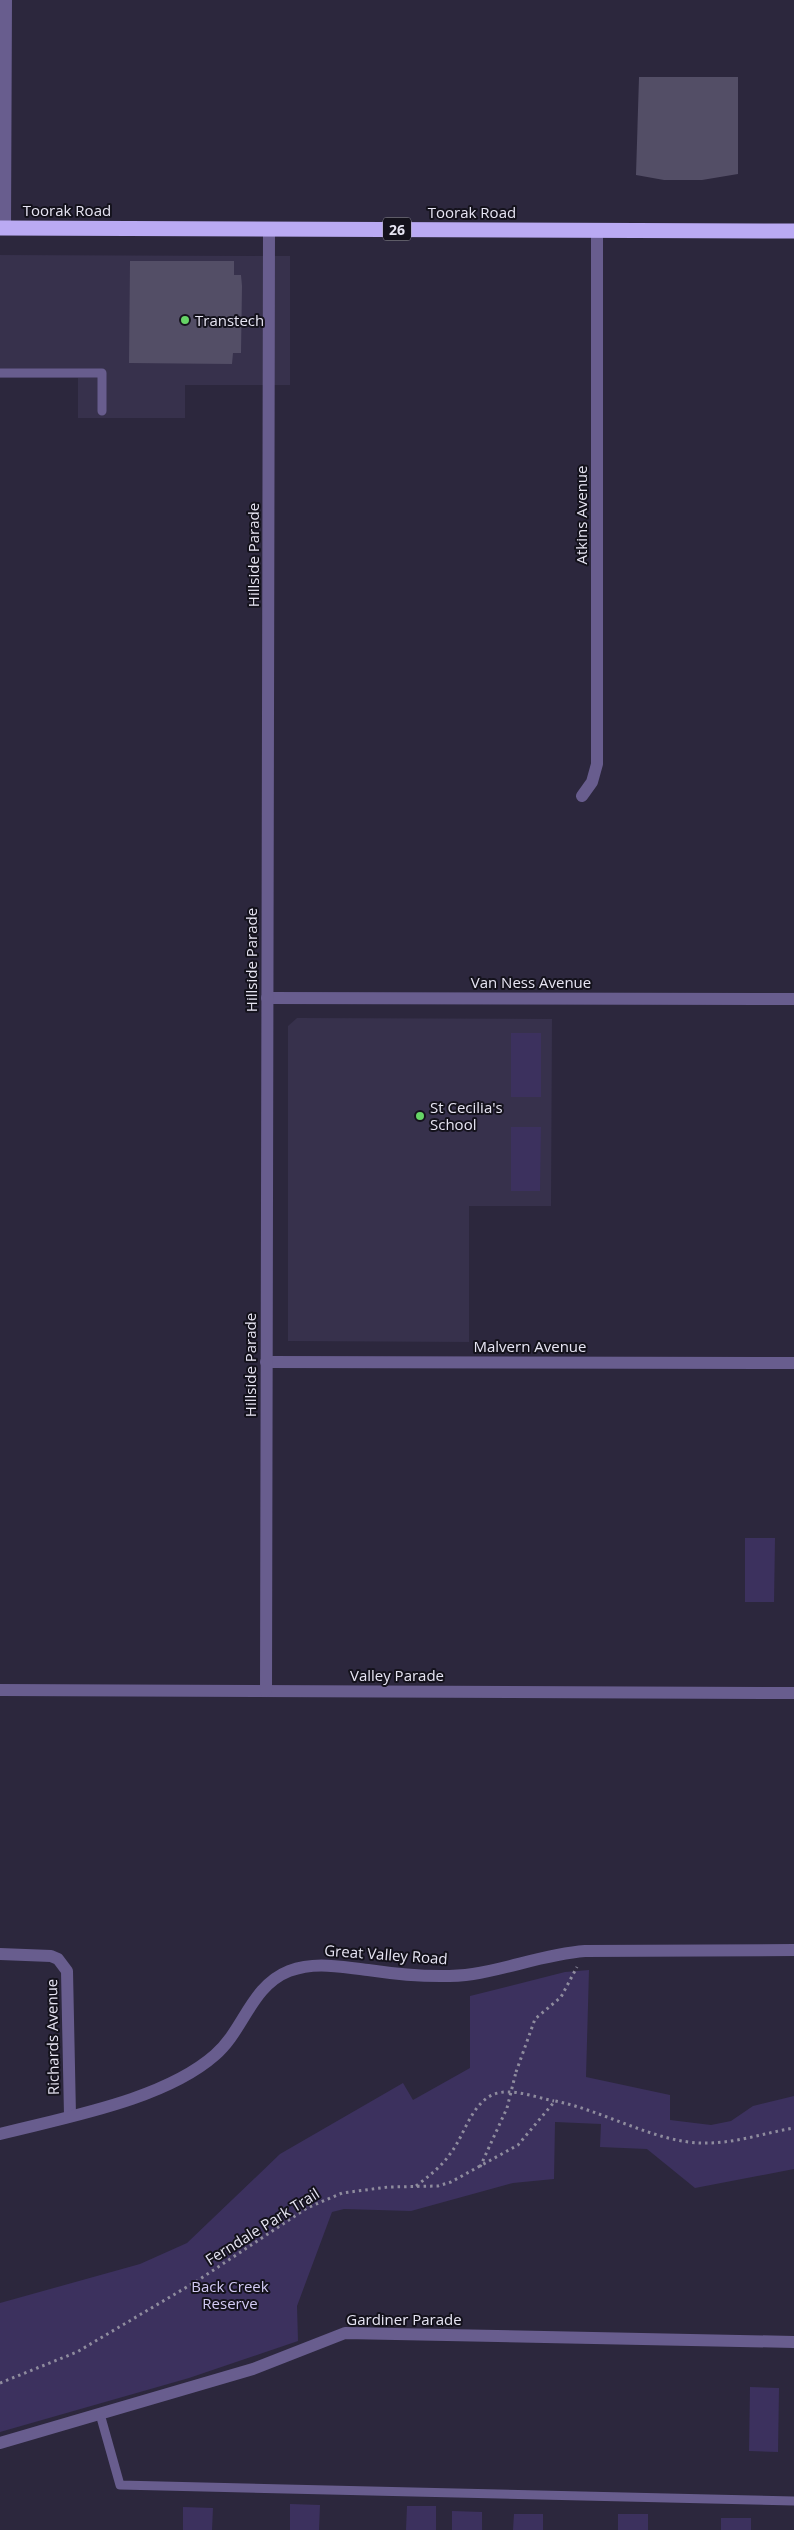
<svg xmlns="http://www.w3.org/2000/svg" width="794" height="2530" viewBox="0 0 794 2530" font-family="'Open Sans',sans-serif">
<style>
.built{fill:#37314c}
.green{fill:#3c315e}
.building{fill:#534e66}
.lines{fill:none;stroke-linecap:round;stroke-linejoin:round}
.path{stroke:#8f8c9e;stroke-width:3;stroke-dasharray:2.5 4;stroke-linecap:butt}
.lane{stroke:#685d8e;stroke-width:9}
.street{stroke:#685d8e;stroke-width:12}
.highway{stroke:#baaaf3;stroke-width:15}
.path-bridge{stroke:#8f8c9e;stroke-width:3;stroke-dasharray:2.5 4;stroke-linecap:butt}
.poi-dot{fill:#66d466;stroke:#14121c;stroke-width:2}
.labels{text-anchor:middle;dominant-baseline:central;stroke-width:4;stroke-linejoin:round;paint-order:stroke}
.shield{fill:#14121c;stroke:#a8a6b2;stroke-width:1}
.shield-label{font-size:14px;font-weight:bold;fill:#e7e5f3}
.street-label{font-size:15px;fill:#e7e5f3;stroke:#14121c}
.poi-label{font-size:15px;fill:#e7e5f3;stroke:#14121c;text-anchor:start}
.park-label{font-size:15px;fill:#d2caf3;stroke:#14121c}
</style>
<rect width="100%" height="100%" fill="#2c273d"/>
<g class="built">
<path d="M0,255L290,256V385H185V418H78V378H0Z"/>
<path d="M297,1018L552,1019L551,1206H469V1342L288,1341V1026Z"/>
</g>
<g class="green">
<rect x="511" y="1033" width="30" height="64"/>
<path d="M511,1127H541L540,1191H511Z"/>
<path d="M745,1538H775L774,1602H745Z"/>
<path d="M589,1970L586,2077L670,2095V2120L711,2125L731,2121L753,2106L794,2096V2169L695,2188L647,2149L600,2147L601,2124L555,2122L554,2179L513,2183L411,2211L344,2209L332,2212L297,2306L298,2341L189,2378L0,2432V2303L140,2264L187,2243L280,2154L403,2083L413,2100L470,2068V1996L565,1972Z"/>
<path d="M750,2387L779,2388L778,2452L749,2451Z"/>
<path d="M290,2504L320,2505L319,2530H290Z"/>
<path d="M407,2506H436V2530H406Z"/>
<path d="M183,2507L213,2508L212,2530H183Z"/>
<path d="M452,2511L482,2512V2530H452Z"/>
<path d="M514,2514H543V2530H513Z"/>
<rect x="618" y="2514" width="30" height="16"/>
<rect x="721" y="2518" width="30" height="12"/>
</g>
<g class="building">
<path d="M639,77H738V174L702,180H664L636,175Z"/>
<path d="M130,261H234V275H241L242,286L241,353H233L232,364L129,363Z"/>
</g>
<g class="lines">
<g class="path">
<path d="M516,2072L535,2019L561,1997L577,1967"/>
<path d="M480,2167L507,2108"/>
<path d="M416,2186C429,2176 441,2167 450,2154C467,2133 473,2091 508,2092C523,2092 539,2098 554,2101"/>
<path d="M0,2383L77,2352L197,2281L307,2208L342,2193L388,2187L438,2186L451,2182L518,2145L555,2101C602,2110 657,2143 703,2143C733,2144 764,2133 794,2128"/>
</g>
<g class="lane">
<path d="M0,373H102V411"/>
<path d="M100,2414L120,2485L794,2501"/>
</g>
<g class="street">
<path d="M5,228L6,0"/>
<path d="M582,796L592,782L597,764V230"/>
<path d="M267,998L794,999"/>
<path d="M266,1362L794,1363"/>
<path d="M0,1690L794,1693"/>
<path d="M266,1691L269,228"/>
<path d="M0,1954L51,1956L58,1959L67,1971L70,2115"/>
<path d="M0,2134C66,2117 164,2100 215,2055C244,2030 251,1986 289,1971C316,1961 340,1967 368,1970C402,1975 439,1979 473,1974C511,1968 546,1954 585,1951L794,1950"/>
<path d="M0,2443L253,2369L345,2333L794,2342"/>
</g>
<path class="highway" d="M0,228L794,231"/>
<path class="path-bridge" d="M507,2108L516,2072"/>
</g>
<g class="poi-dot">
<circle cx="185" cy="320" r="5"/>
<circle cx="420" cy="1116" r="5"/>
</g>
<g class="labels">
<rect class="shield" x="383" y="217.5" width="28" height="23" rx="4"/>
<g class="shield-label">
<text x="397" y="229">26</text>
</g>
<g class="street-label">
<text x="67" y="210">Toorak Road</text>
<text x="472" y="212">Toorak Road</text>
<text transform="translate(581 515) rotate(-90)">Atkins Avenue</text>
<text transform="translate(253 555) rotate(-90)">Hillside Parade</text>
<text transform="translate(251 960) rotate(-90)">Hillside Parade</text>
<text x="531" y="982">Van Ness Avenue</text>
<text x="530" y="1346">Malvern Avenue</text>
<text transform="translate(250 1365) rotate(-90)">Hillside Parade</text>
<text x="397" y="1675">Valley Parade</text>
<text transform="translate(386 1954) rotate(4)">Great Valley Road</text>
<text transform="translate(52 2037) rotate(-91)">Richards Avenue</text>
<text transform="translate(262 2226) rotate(-32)">Ferndale Park Trail</text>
<text x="404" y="2319">Gardiner Parade</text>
</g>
<g class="poi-label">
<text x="195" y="320">Transtech</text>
<text x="430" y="1107">St Cecilia's<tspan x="430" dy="17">School</tspan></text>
</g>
<g class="park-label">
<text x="230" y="2286">Back Creek<tspan x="230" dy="17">Reserve</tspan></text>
</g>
</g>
</svg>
